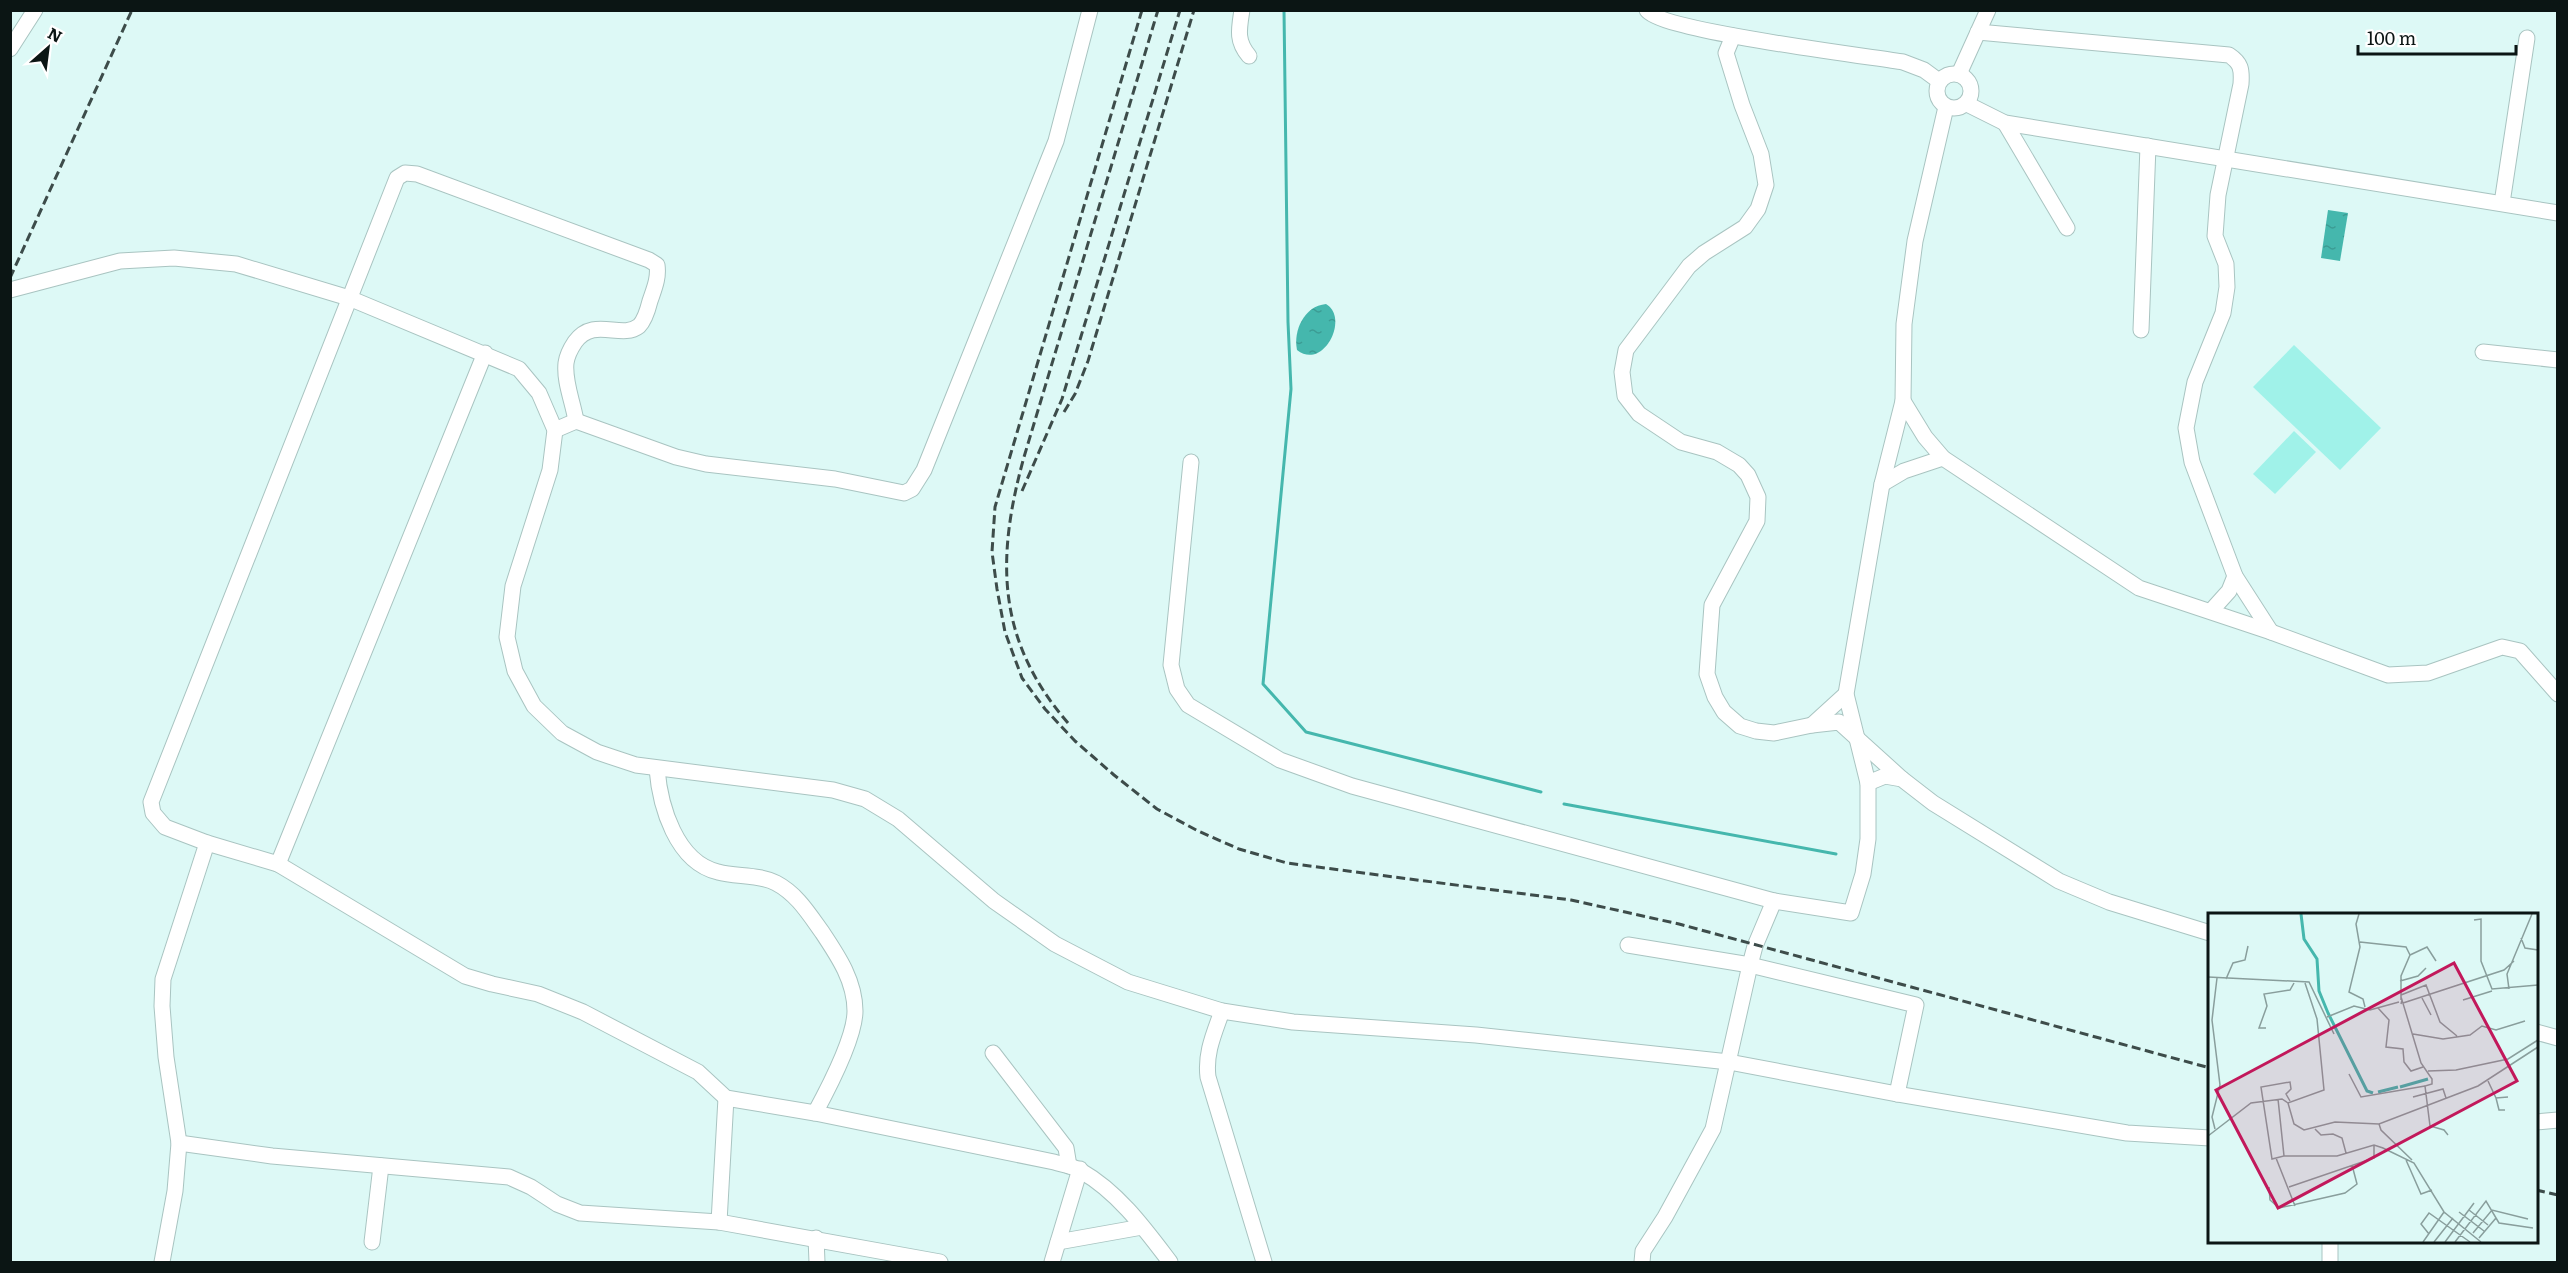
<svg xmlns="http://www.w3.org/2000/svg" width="2568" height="1273" viewBox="0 0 2568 1273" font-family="Literata,serif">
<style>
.pitch{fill:#a0f2e9}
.water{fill:url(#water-ripples)}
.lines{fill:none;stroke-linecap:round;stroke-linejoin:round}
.stream{stroke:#45b7ad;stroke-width:3}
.minor-casing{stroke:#a9c4c1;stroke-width:17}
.minor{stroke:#fff;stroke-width:15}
.rail{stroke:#3d4c4a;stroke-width:3;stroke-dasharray:9 4.5;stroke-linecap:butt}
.inset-river{fill:none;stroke:#45b7ad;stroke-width:3}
.inset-road{fill:none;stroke:#899e9c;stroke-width:1.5}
.view{fill:#c2185b;fill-opacity:0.15;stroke:#c2185b;stroke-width:3}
.inset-edge{fill:none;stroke:#0b1514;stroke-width:3}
</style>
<defs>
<pattern id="water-ripples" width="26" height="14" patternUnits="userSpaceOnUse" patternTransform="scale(1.5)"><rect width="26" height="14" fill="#45b7ad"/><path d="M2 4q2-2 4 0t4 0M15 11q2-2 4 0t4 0" fill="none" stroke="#3b9c94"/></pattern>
</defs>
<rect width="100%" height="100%" fill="#ddf9f6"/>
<g class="pitch">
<path d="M2294,345L2381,428L2340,470L2253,387Z"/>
<path d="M2294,431L2316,452L2275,494L2253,474Z"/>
</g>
<g class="water">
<path d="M2328,210L2348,213L2340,261L2321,258Z"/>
<path d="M1326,304C1350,318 1323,371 1297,350C1293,331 1304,306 1326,304Z"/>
</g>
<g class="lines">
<g class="stream">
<path d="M1284,10L1288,322L1291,389L1263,684L1306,732L1541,792"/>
<path d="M1564,804L1836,854"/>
</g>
<g class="minor-casing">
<g id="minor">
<path d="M1242,10C1239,29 1236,41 1249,56"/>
<path d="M1647,10C1661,31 1866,56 1903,62L1924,70L1939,81"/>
<path d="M1978,32L2229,55C2241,63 2242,69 2241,84L2218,195L2215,236L2226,264L2227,287L2223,313L2195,382L2186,428L2192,462L2235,576L2271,632"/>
<path d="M1733,36L1726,53L1742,105L1761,154L1766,185L1758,209L1745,227L1704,253L1689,266L1626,350L1622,372L1625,396L1639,414L1681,442L1717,452L1739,465L1748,475L1758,497L1757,521L1712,605L1707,674L1715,697L1724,712L1740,726L1756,731L1774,733L1812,725L1839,722L1902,779"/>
<path d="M10,49L35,10"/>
<circle cx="1954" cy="91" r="17"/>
<path d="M1959,74L1988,10"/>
<path d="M1967,104L2005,123L2558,213"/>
<path d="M2005,123L2067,228"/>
<path d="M2502,203L2527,38"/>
<path d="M10,290L120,261L174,258L236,264L349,298L519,369L539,393L555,430L550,470L513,586L507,637L515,671L534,706L562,733L597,752L636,765L833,790L865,799L898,819L994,901L1055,944L1128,982L1222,1011L1293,1022L1476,1035L1729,1062L1897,1094L2127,1133L2210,1138"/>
<path d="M2141,330L2148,146"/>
<path d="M2483,352L2558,360"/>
<path d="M485,353L278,864L207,843L165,827L153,813L151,802L397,178L405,173L417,174L649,260L657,265C659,278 654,289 650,301C648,309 645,320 639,326C621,340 594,316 575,342C571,348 567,355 566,363C564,382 573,402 576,421"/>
<path d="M1903,401L1925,437L1943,458L2139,588L2271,632L2388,675L2428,673L2502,647L2520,651L2558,694"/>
<path d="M555,430L576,421L676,457L706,464L835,479L904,493L912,489L924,470L1056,141L1090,10"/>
<path d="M1191,462L1171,665L1177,689L1188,705L1280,760L1352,786L1774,901"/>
<path d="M1882,484L1904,471L1943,458"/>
<path d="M2211,611L2229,591L2235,576"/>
<path d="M1812,725L1846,694"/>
<path d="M657,769C660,806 676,862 718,872C736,877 759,874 776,883C797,894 809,914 822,932C838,956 855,981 855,1011C855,1037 828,1089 815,1113"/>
<path d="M1868,783L1885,776L1902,779L1933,803L2059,881L2109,902L2210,933"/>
<path d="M278,864L465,976L492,984L538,994L583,1012L698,1072L726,1098L815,1113L1054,1162C1063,1165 1074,1166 1081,1171C1118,1192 1145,1229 1170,1262"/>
<path d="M1628,945L1750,965L1916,1005L1897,1094"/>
<path d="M1222,1011C1214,1034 1205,1053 1208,1077L1264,1262"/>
<path d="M2536,1032L2558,1038"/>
<path d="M993,1053L1066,1148L1069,1166"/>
<path d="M2536,1122L2558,1120"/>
<path d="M179,1143L272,1156L509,1177L531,1187L557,1204L580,1213L719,1222L940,1262"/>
<path d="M719,1222L726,1098"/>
<path d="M816,1238L817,1262"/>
<path d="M372,1242L381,1166"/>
<path d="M1058,1242L1142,1227"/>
<path d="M2330,1242V1262"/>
<path d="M162,1262L175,1191L179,1143L166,1057L162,1006L163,979L207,843"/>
<path d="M1052,1262L1080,1169"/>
<path d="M1642,1262L1643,1251L1665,1217L1713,1129L1750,965L1755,946L1774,901L1851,913L1863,874L1868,839V783L1846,694L1882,484L1903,401L1904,324L1915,241L1946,107"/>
</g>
</g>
<use href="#minor" class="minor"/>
<g class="rail">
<path d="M1142,10L995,507L992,552L997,589L1005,632L1022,678L1045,709L1075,741L1114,775L1157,809L1198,831L1239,849L1287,863L1571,900L1679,924L2210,1068"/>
<path d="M10,278L132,10"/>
<path d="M1064,412L1075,394L1088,361L1194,10"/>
<path d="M1022,491L1062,399L1180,10"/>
<path d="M1068,723C996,640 996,558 1024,457L1158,10"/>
<path d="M2536,1190L2558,1195"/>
</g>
</g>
<g transform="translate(2208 913)">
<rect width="330" height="330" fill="#ddf9f6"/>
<path class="inset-river" d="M93,1L96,26L109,46L111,78L120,100L159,178L165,180M192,174L220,166M170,179L190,174"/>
<path class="inset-road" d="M151,1L148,11L152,34L141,79L155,86L157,94M266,7L273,6V48L284,76L330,72M313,25L317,35L330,37M152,29L198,34L202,42L193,63V87M202,42L219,34L228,48M0,64L101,69L126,121M18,66L25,50L37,47L40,33M192,68L210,63L218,55M301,76L299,61L324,1M193,82L218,72L232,109L249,123M214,85L223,102M255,87L284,78M195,90L296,57L306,48M193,91L194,87L213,150L224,166V171L217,173L222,213L236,217L240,222M170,95L181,107L178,134L195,136L196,149L203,158L215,154M119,104L146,93L162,97L191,89M58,115H51L59,93L56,81L82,77L86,70M205,121L235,126L262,122L274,113L288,117L317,108M220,158L248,157L300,146L330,127M141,161L153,184L217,173M280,168L288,185L300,184M205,184L235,176L238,185M288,185L291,197H297M70,186L76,243L64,246L53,174L82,169L83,176L78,181L82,188M80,190L86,211L96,217L127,209L171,211L270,173L330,134M171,211L173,217L204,247M7,216L4,204L12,172L4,107L9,65M107,216L113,222L125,221L134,225L138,240M0,223L43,190L74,186L80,190L116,177L109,106L97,70M76,243H129L166,232L175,235L206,250L236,299L273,329M68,245L87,293M198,247L213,281L224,277M61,274L62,287L71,295L137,280L149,271L144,252M81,274L166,245V233M261,297L280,312M251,299L276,318M265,320L284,297L320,306M221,321L213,311L221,300L262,329M271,325L288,305M215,329L236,299M226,329L245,305M237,329L266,290M247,329L278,288L291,310L325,315"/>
<path class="view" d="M246,50L309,168L70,295L8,177Z"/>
<rect width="330" height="330" class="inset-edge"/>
</g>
<rect width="2568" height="1273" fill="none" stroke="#0b1514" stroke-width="24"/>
<g transform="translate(48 48) rotate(28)" stroke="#ffffff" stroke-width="4.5" paint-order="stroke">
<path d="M0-4.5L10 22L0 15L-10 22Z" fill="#0b1514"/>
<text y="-9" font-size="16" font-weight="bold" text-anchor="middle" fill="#0b1514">N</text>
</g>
<path d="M2358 45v9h158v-9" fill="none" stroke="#0b1514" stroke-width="3"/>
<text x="2367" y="45" font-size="18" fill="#0b1514" stroke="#ffffff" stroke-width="4.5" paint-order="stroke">100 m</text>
</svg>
